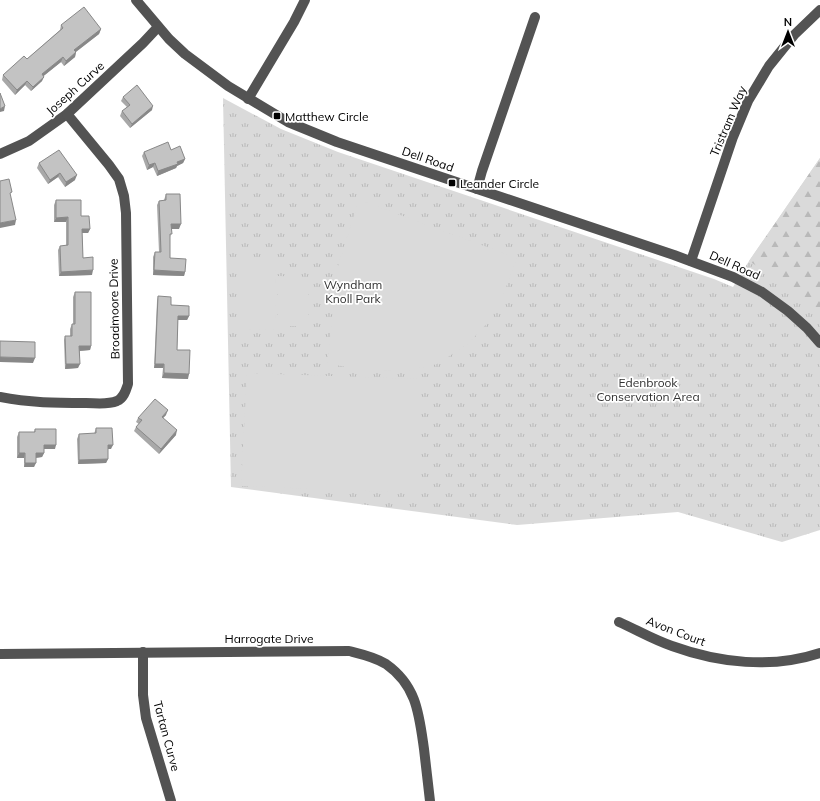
<svg xmlns="http://www.w3.org/2000/svg" width="820" height="801" viewBox="0 0 820 801" font-family="Mulish,sans-serif">
<style>
.grass{fill:url(#grass-tufts)}
.forest{fill:url(#forest-firs)}
.pitch{fill:#dadada}
.lines{fill:none;stroke-linecap:round;stroke-linejoin:round}
.minor{stroke:#535353;stroke-width:10}
.wall{fill:#a8a8a8}
.shaded-wall{fill:#888}
.building{fill:#c3c3c3;stroke:#888}
.poi-dot{fill:#000;stroke:#fff;stroke-width:1.5}
.labels{text-anchor:middle;dominant-baseline:central;stroke-width:3.5;stroke-linejoin:round;paint-order:stroke}
.street-label{font-size:12px;fill:#000;stroke:#fff}
.poi-label{font-size:12px;fill:#000;stroke:#fff;text-anchor:start}
.park-label{font-size:12px;fill:#313131;stroke:#fff}
</style>
<defs>
<pattern id="grass-tufts" width="24" height="20" patternUnits="userSpaceOnUse"><rect width="24" height="20" fill="#dadada"/><path d="M3 7l-1-3M5 7V3M7 7l1-3M15 17l-1-3M17 17v-4M19 17l1-3" fill="none" stroke="#b9b9b9"/></pattern>
<pattern id="forest-firs" width="22" height="20" patternUnits="userSpaceOnUse"><rect width="22" height="20" fill="#dadada"/><path d="M5 1l3.5 6h-7zM16 11l3.5 6h-7z" fill="#b9b9b9"/></pattern>
</defs>
<rect width="100%" height="100%" fill="#fff"/>
<path class="grass" d="M223,98L281,129L338,152L714,279L733,287L749,261L820,158V530L782,542L678,512L517,525L231,487Z"/>
<path class="forest" d="M820,158V315L781,281L749,261Z"/>
<g class="pitch">
<path d="M365,202L517,258L505,290L491,319L468,344L437,364L406,371L369,370L327,364L338,266L357,206Z"/>
<path d="M239,259H275L276,330L239,329Z"/>
<path d="M278,276L308,277V326H278Z"/>
<path d="M247,373L418,379V493L241,486Z"/>
</g>
<g class="lines">
<g class="minor">
<path d="M136,0L169,39L185,54L228,86L288,122L337,142L674,255L733,277L762,292L788,311L807,328L820,343"/>
<path d="M248,99L294,22L305,0"/>
<path d="M0,154L29,141L67,114L143,43L158,27"/>
<path d="M477,189L482,171L535,17"/>
<path d="M691,261L733,137L748,101L769,66L794,35L820,10"/>
<path d="M0,397C29,403 57,403 86,403C96,403 107,405 117,401C124,398 126,390 128,384L126,213L124,196L119,179L109,165L67,114"/>
<path d="M619,622C637,630 654,640 672,646C719,663 772,669 820,653"/>
<path d="M143,652V695L146,718L171,801"/>
<path d="M0,654L349,651C361,654 375,657 386,664C417,686 419,714 424,749C426,766 428,784 430,801"/>
</g>
</g>
<g class="wall">
<path d="M61,25L101,29L99,34L76,52L75,57L64,66L61,62L43,76L42,81L31,91L25,85L15,95L2,80L3,75L27,59L60,30Z"/>
<path d="M123,97L152,110L130,128L120,116L122,111L127,107L121,101Z"/>
<path d="M171,150L185,159L183,163L177,166L176,168L157,176L153,167L147,170L142,156L144,152Z"/>
<path d="M39,163L75,180L65,187L58,177L48,184L37,168Z"/>
<path d="M166,194L179,229H172L170,237V258L185,272L184,276L153,275V257L155,252H159L157,205L159,201L164,200Z"/>
<path d="M56,200L81,216L90,229L88,233H82L83,258L92,275L59,276L58,250L60,246H66V222H54V205Z"/>
<path d="M75,292L91,346L90,350L80,351L78,368L65,369L64,340L65,336H70V329L72,324H73V297Z"/>
<path d="M158,296L189,316L187,320H178L177,350L188,379L162,378L163,368H154L157,301Z"/>
<path d="M166,415L163,418L176,435L159,454L134,431L136,427L139,424L136,422L138,418Z"/>
<path d="M96,428L111,449H108V459L106,463L78,464L77,439L79,434H94Z"/>
<path d="M35,429L55,449H44V453L42,457L36,458L34,467H24V458H17V437L19,432H34Z"/>
</g>
<g class="shaded-wall">
<path d="M101,29L99,34L73,54L74,50Z"/>
<path d="M76,52L75,57L64,66L66,61Z"/>
<path d="M63,57L61,62L40,79L42,74Z"/>
<path d="M44,77L42,81L31,91L33,87Z"/>
<path d="M27,81L25,85L15,95L17,90Z"/>
<path d="M5,106L4,111L0,112V109Z"/>
<path d="M153,106L152,110L130,128L132,124Z"/>
<path d="M185,159L183,163L177,166L176,168L157,176L158,171L177,162Z"/>
<path d="M155,163L153,167L147,170L149,165Z"/>
<path d="M60,173L58,177L48,184L50,180Z"/>
<path d="M77,175L75,180L65,187L66,182Z"/>
<path d="M68,217L66,222H54L56,218Z"/>
<path d="M16,220L15,225L0,228V223Z"/>
<path d="M171,224H181L179,229H170Z"/>
<path d="M82,229H90L88,233H80Z"/>
<path d="M93,270L92,275L59,276L61,272Z"/>
<path d="M154,270L185,272L184,276L153,275Z"/>
<path d="M178,316H189L187,320H177Z"/>
<path d="M79,346H91L90,350L78,351Z"/>
<path d="M0,357L35,358L33,363L0,362Z"/>
<path d="M66,364H80L78,368L65,369Z"/>
<path d="M155,364H164L163,368H154Z"/>
<path d="M164,373L189,374L188,379L162,378Z"/>
<path d="M168,410L166,415L160,421L162,417Z"/>
<path d="M177,430L176,435L159,454L161,449Z"/>
<path d="M44,445H56L55,449H42Z"/>
<path d="M108,445H113L111,449H106Z"/>
<path d="M19,453H25L24,458H17Z"/>
<path d="M36,453H44L42,457L34,458Z"/>
<path d="M108,459L106,463L78,464L79,460Z"/>
<path d="M25,463H36L34,467H24Z"/>
</g>
<g class="building">
<path d="M84,7L101,29L74,50L76,52L66,61L63,57L42,74L44,77L33,87L27,81L17,90L3,75L24,56L27,59L63,28L61,25Z"/>
<path d="M137,85L153,106L132,124L122,111L130,105L123,97Z"/>
<path d="M0,93L5,106L0,109Z"/>
<path d="M168,142L171,150L180,146L185,159L177,162L178,164L158,171L155,163L149,165L144,152Z"/>
<path d="M59,150L77,175L66,182L60,173L50,180L39,163Z"/>
<path d="M9,179L12,192L10,193L16,220L0,223V181Z"/>
<path d="M166,194H180L181,224H171L172,234H170V258L186,259L185,272L154,270L155,252H161L159,201L166,200Z"/>
<path d="M56,200H81V216H89L90,229H82L83,258L93,257V270L61,272L60,246L68,245V217L56,218Z"/>
<path d="M75,292H91V346H79L80,364H66L65,336H72V324H75Z"/>
<path d="M158,296L171,297V305L189,306V316H178L177,350H190L189,374L164,373V364H155Z"/>
<path d="M0,341L35,342V358L0,357Z"/>
<path d="M155,399L168,410L162,417L177,430L161,449L136,427L142,420L138,418Z"/>
<path d="M96,428H112L113,445H108V459L79,460V434L96,433Z"/>
<path d="M35,429H56V445H44V453H36V463H25V453H19V432H35Z"/>
</g>
<g class="poi-dot">
<rect x="273" y="112" width="8" height="8" rx="2"/>
<rect x="448" y="179" width="8" height="8" rx="2"/>
</g>
<g class="labels">
<g class="street-label">
<text transform="translate(75 88) rotate(-42)">Joseph Curve</text>
<text transform="translate(728 121) rotate(-67)">Tristram Way</text>
<text transform="translate(428 159) rotate(19)">Dell Road</text>
<text transform="translate(735 265) rotate(24)">Dell Road</text>
<text transform="translate(114 309) rotate(-91)">Broadmoore Drive</text>
<text transform="translate(676 631) rotate(21)">Avon Court</text>
<text x="269" y="638">Harrogate Drive</text>
<text transform="translate(167 736) rotate(75)">Tartan Curve</text>
</g>
<g class="poi-label">
<text x="285" y="116">Matthew Circle</text>
<text x="460" y="183">Leander Circle</text>
</g>
<g class="park-label">
<text x="353" y="284">Wyndham<tspan x="353" dy="14">Knoll Park</tspan></text>
<text x="648" y="382">Edenbrook<tspan x="648" dy="14">Conservation Area</tspan></text>
</g>
</g>
<g transform="translate(788 32)" stroke="#ffffff" stroke-width="3" paint-order="stroke">
<path d="M0-3L7 15L0 10L-7 15Z" fill="#000000"/>
<text y="-6" font-size="11" font-weight="bold" text-anchor="middle" fill="#000000">N</text>
</g>
</svg>
